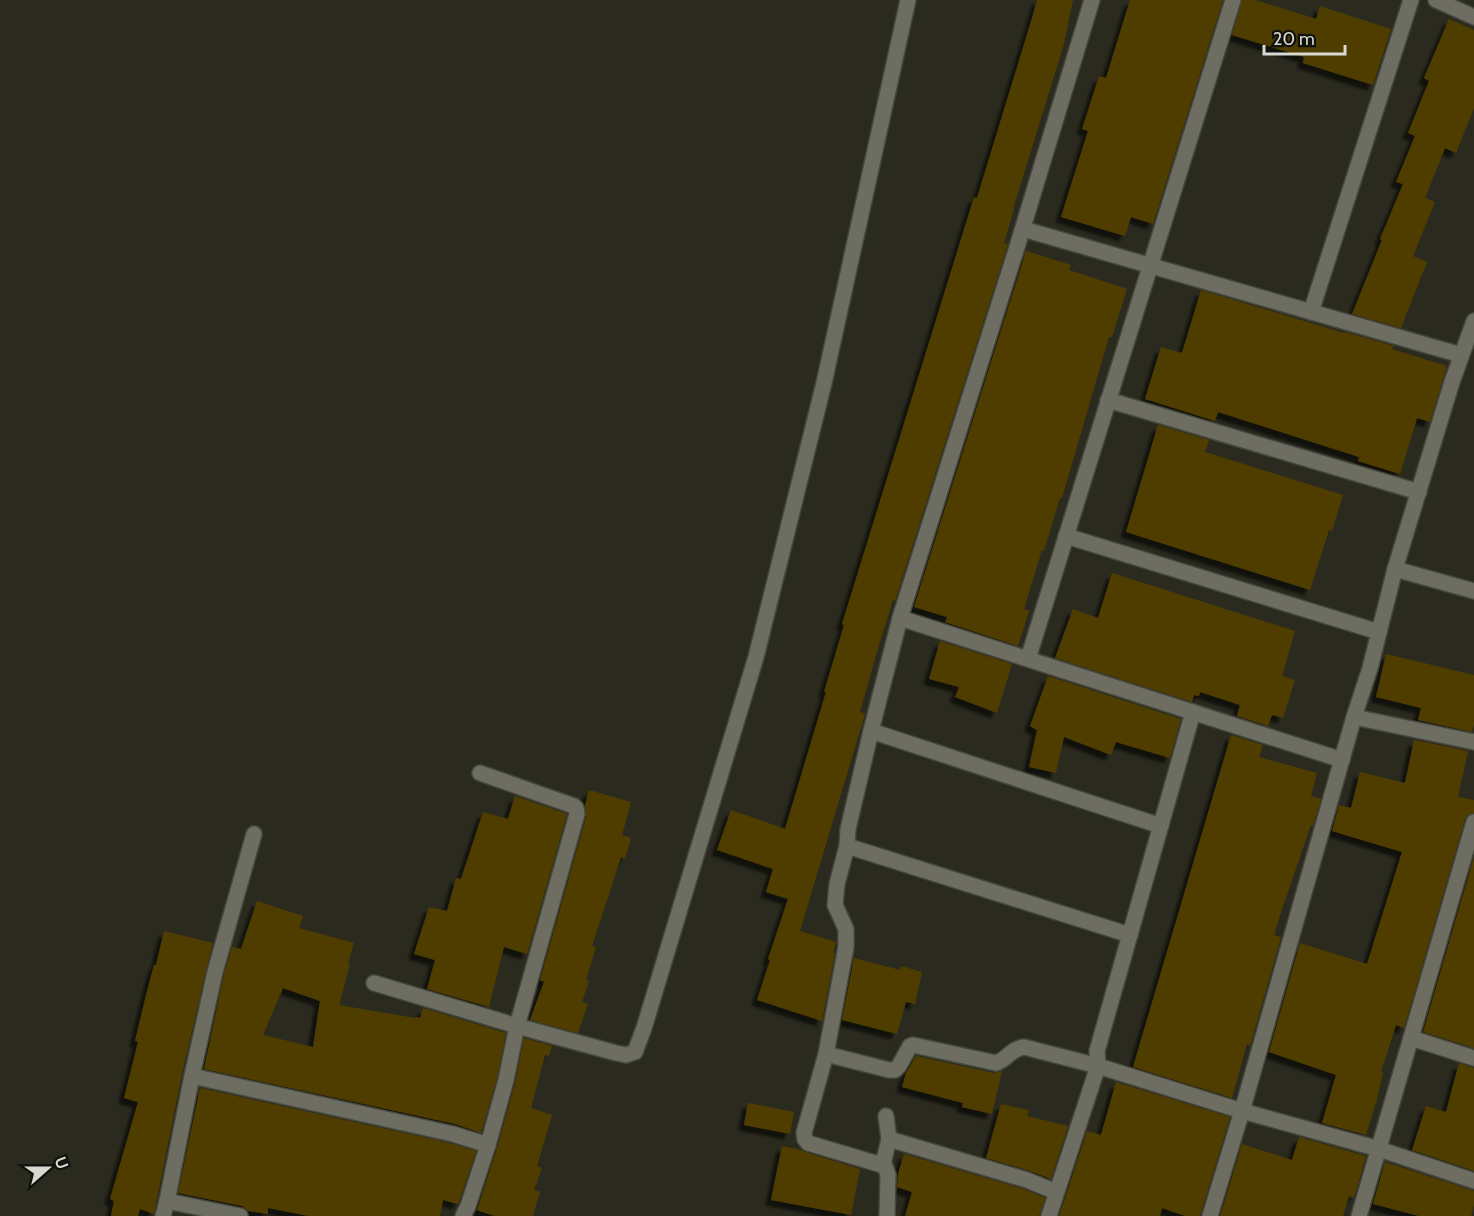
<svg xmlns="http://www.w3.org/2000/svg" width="1474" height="1216" viewBox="0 0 1474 1216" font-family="Cabin,sans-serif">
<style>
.building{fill:#503e06;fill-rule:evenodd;filter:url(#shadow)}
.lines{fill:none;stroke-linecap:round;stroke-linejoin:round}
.minor-casing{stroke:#45463c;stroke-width:18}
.minor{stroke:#6d6e61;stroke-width:15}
</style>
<defs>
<filter id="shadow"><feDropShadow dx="-5.5" dy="5.5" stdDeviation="1.5" flood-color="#0009"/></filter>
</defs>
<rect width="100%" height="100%" fill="#2a2a1f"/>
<g class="building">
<path d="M1037,0H1073L1064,44L1013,209H1014L1004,243L1008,244L895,601L893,600L876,655L860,712L865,714L800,931L836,942L833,953H835L822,1021L757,1000L770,960L768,959L788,899L766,892L773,869L717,850L731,810L785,829L826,692H824L844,625L842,624L974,197L977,198L1032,18Z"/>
<path d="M1130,0H1223L1153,224L1131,217L1125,236L1061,217L1088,131L1082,129L1099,76L1106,78Z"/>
<path d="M1242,0H1255L1316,19L1320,6L1391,29L1373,85L1303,63L1304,57L1232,35Z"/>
<path d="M1449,19L1474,30V108L1456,153L1445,148L1425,198L1435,202L1413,256L1427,262L1401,328L1352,314L1382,240L1380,239L1403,184L1396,182L1415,136L1408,133L1429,81L1424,78Z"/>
<path d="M1026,251L1071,265L1069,270L1127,289L1112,337H1109L1062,498H1060L1044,551L1042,550L1024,609L1029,611L1018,646L945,622L947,617L914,607Z"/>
<path d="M1201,290L1344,333L1345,332L1394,346L1392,349L1447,366L1430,422L1417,418L1400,474L1358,461L1359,457L1218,412L1215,421L1145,399L1161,347L1182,353Z"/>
<path d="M1158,425L1209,440L1205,452L1343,495L1332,531L1329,530L1310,590L1126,532Z"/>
<path d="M1112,573L1295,631L1282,676L1295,680L1283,718L1272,715L1268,726L1237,716L1240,705L1200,692L1199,696L1194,695L1192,702L1055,658L1073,609L1098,618Z"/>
<path d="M940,641L1012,664L997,713L955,697L959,687L929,679Z"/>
<path d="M1386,654L1474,675V724L1472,732L1418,720L1421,708L1376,697Z"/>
<path d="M1048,676L1181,719L1170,758L1116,742L1111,755L1064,737L1056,773L1029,767L1037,730L1030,726Z"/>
<path d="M1231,735L1263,745L1259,757L1317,773L1311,796L1321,799L1313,826L1311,825L1280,915L1274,935L1281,937L1250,1046L1247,1044L1232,1098L1133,1067Z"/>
<path d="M1414,740L1468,751L1458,797L1474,800V813L1468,815L1465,819L1404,1028L1396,1025L1381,1072L1383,1073L1376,1103L1366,1135L1322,1123L1336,1075L1269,1052L1300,943L1367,964L1402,852L1332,831L1339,805L1351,808L1360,772L1405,783Z"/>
<path d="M589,790L631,802L622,835L631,838L625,859L621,857L592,946L596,947L586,980L589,981L582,1002L588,1004L578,1033L530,1020L544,982L540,980L586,817L585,805Z"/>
<path d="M515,796L567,814L527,954L504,947L489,1007L427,989L435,960L414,954L429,907L447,911L456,878L461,879L483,812L508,819Z"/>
<path d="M1474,857V1048L1423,1032Z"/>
<path d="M257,901L303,916L299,928L354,943L348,963L350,964L339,1005L415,1018L416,1017L420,1018L423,1008L506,1033L497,1078L481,1133L455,1124L204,1069L224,974L232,947L241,949ZM283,988L320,1001L313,1047L263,1035Z"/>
<path d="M164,931L213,943L206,970L182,1074L154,1214L140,1209L138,1216H111L114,1201L110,1199L138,1102L124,1098L138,1042L135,1041L146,995L154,965H156Z"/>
<path d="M854,958L900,970L901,966L922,972L915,1004L906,1002L897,1034L842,1020Z"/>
<path d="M524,1038L552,1046L549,1056L545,1055L531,1108L552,1115L537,1166L542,1168L534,1190L540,1192L533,1216H494L477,1210L497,1148L515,1083Z"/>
<path d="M916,1056L994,1073L1002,1071L992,1114L962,1107L963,1103L902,1087L906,1073Z"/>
<path d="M1459,1063L1474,1068V1171L1412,1150L1426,1106L1446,1112Z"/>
<path d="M1116,1082L1230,1117L1200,1216H1185L1162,1208L1160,1216H1059L1087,1131L1101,1135Z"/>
<path d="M200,1088L450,1143L476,1151L459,1202L458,1204L443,1200L440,1216H309L268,1208V1214L248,1211L242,1206L178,1193Z"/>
<path d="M748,1103L794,1112L790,1134L744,1125Z"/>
<path d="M1001,1104L1029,1110L1027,1116L1068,1126L1051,1179L1030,1171L986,1158Z"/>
<path d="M1299,1137L1366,1156L1354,1198L1349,1196L1343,1216H1220L1242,1144L1292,1160Z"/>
<path d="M782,1146L801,1150L805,1152L860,1169L851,1215L771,1200Z"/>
<path d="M904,1154L1024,1189L1045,1198L1039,1216H905L912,1192L897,1187L898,1174Z"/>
<path d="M1385,1162L1474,1191V1205L1471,1216H1419L1373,1204Z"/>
</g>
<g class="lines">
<g class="minor-casing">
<g id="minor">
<path d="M1092,0L1017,247L900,618L871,731L848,829L847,846L1130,935"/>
<path d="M1436,0L1474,17"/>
<path d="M1023,229L1461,355"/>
<path d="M1311,312L1411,0"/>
<path d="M1108,400L1419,492"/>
<path d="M1066,536L1379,632"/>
<path d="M1395,569L1474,591"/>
<path d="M900,618L1342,760"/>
<path d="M1028,659L1233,0"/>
<path d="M1193,712L1097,1051L1098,1066L1242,1111L1379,1149L1474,1181"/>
<path d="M1354,717L1474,742"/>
<path d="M871,731L1161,826"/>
<path d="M847,846L837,884L835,905L846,929V947L826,1054L804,1133L805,1139L808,1143L885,1166L888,1175L887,1216"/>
<path d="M374,983L517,1026L616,1053L626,1055L635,1052L644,1028L756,657L824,383L908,0"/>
<path d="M1411,1038L1474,1058"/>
<path d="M826,1054L889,1070H895L899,1066L910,1046L913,1045L996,1063C1007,1060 1010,1049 1024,1047L1098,1066L1049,1216"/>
<path d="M192,1076L453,1134L488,1145"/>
<path d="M889,1139L1027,1180L1056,1192"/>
<path d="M883,1164L889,1139L886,1116"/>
<path d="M167,1201L240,1216"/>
<path d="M163,1216L167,1201L192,1076L215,972L254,834"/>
<path d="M463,1216L468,1206L488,1145L506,1080L517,1026L577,814L576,808L574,806L480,773"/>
<path d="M1210,1216L1242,1111L1354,717L1370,668L1395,569L1452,382L1474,321"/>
<path d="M1359,1216L1474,822"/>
</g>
</g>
<use href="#minor" class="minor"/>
</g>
<g transform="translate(48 1168) rotate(69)" stroke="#12120d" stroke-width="4.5" paint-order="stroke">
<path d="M0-4.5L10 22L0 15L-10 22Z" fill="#d8d9d1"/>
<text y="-9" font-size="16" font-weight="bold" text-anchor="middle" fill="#d8d9d1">U</text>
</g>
<path d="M1264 45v9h81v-9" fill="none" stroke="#d8d9d1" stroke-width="3"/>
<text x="1273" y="45" font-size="18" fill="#d8d9d1" stroke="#12120d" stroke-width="4.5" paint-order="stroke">20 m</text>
</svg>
